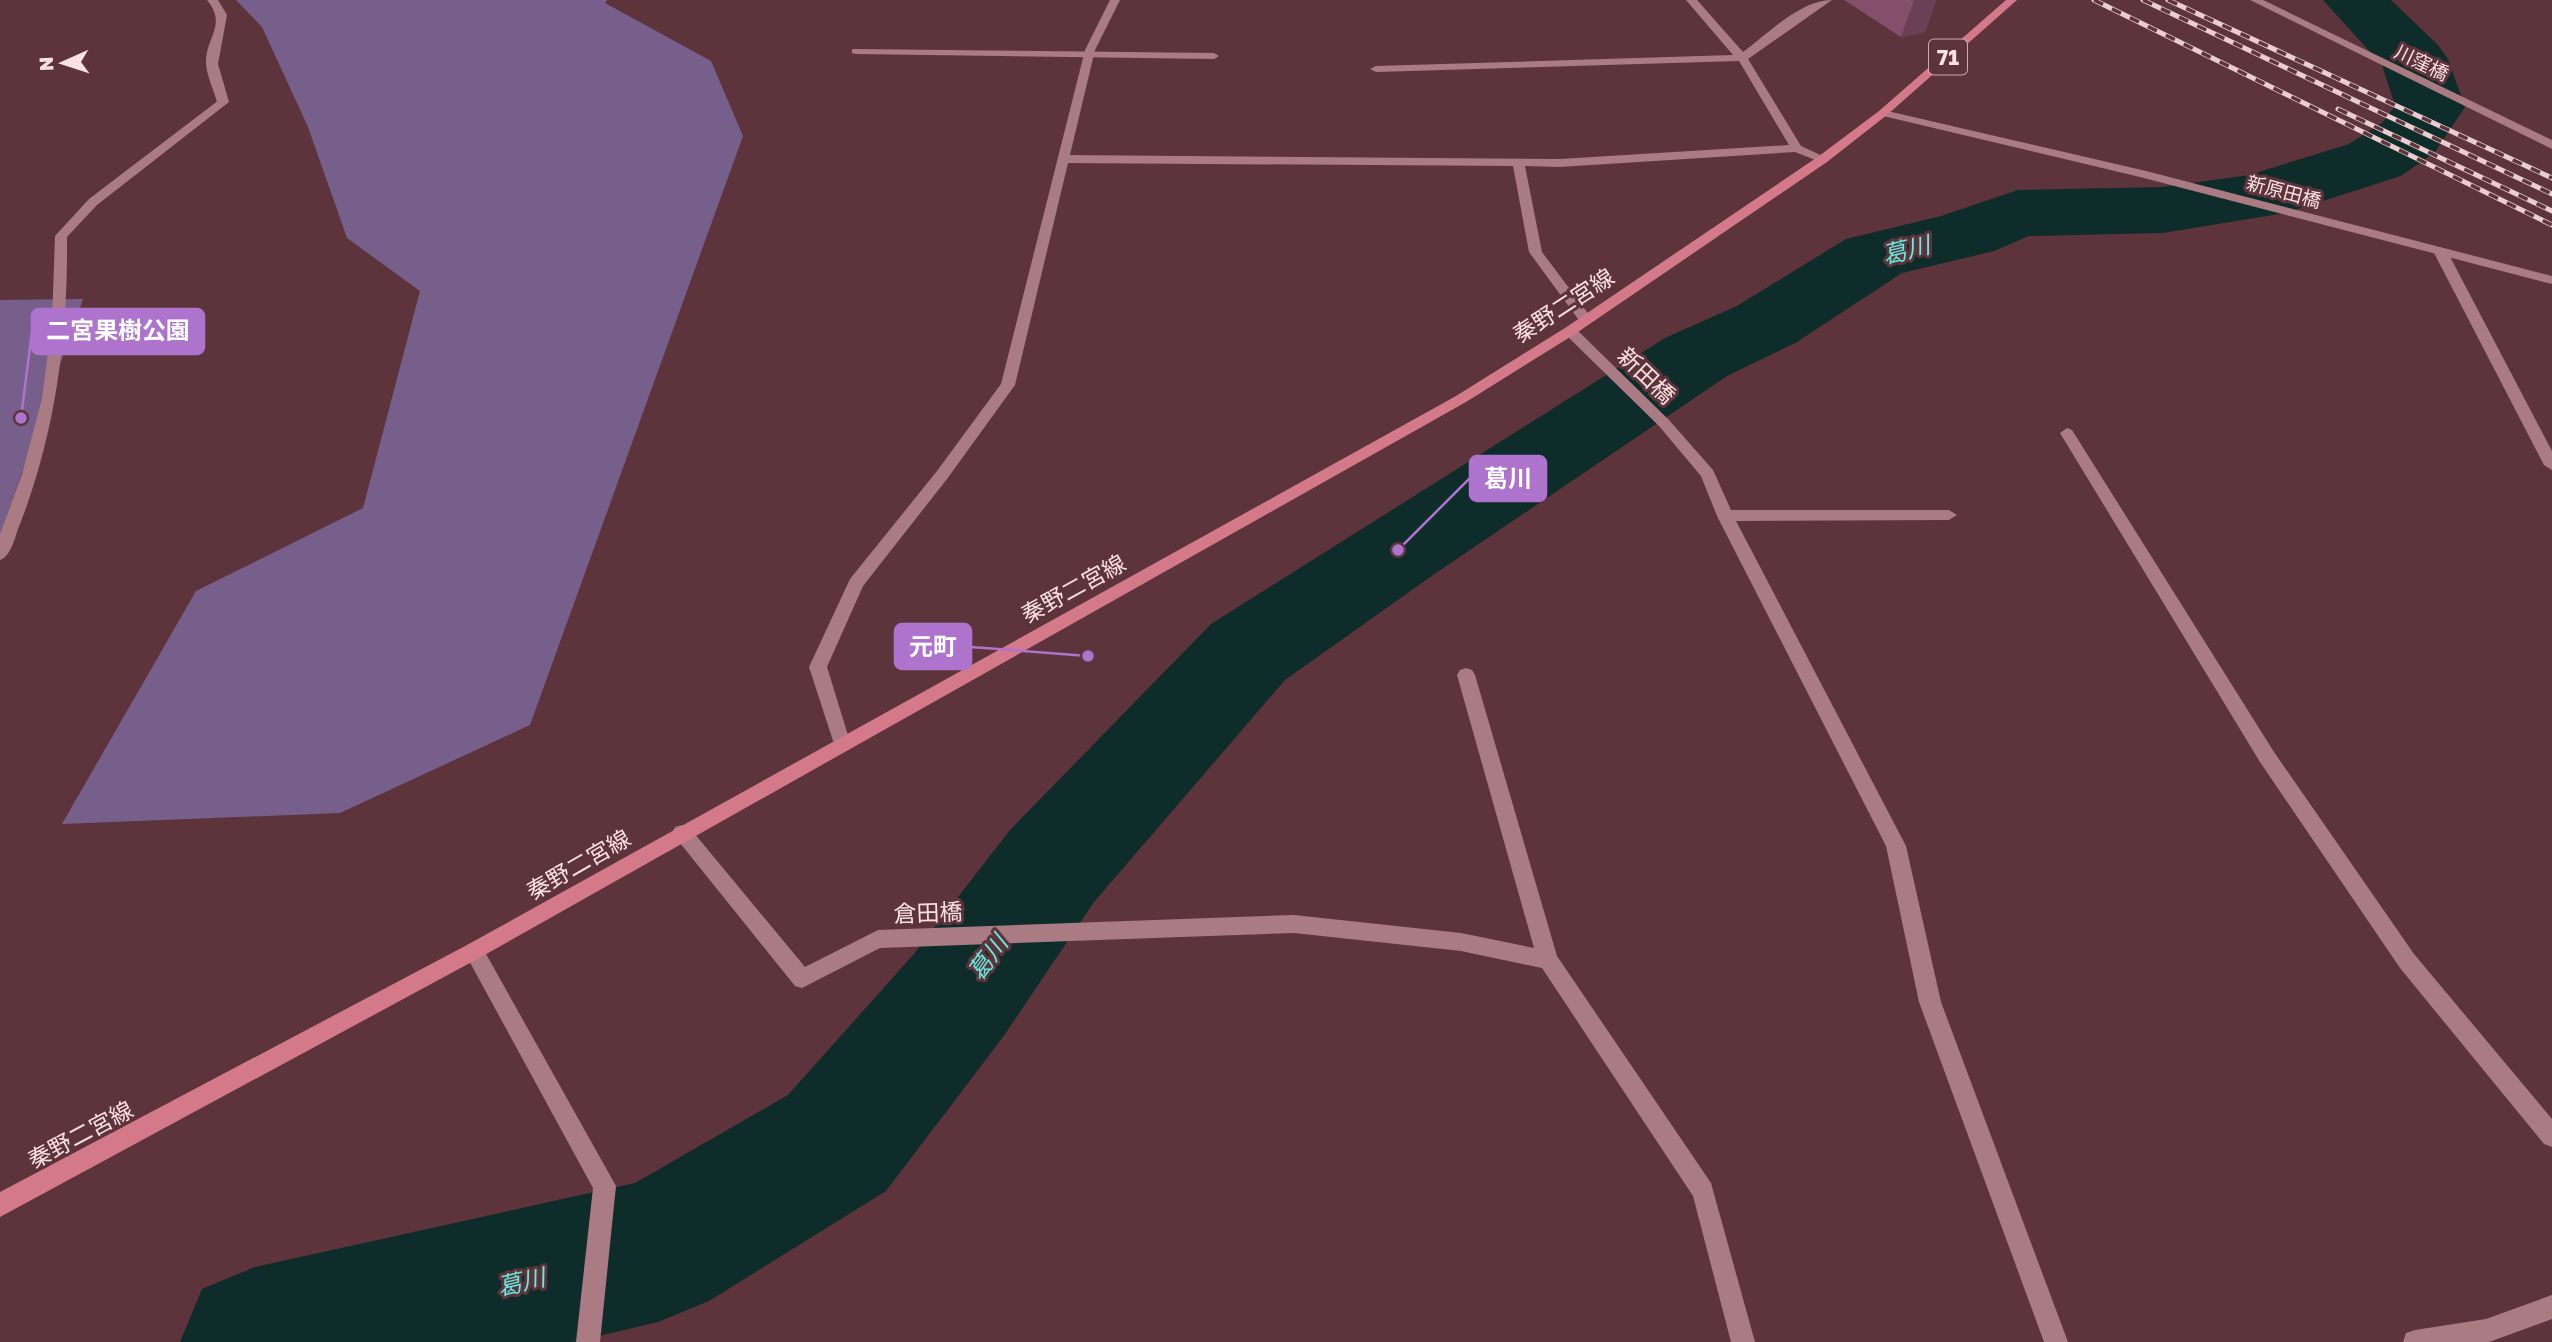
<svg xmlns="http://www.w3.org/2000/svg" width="2552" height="1342" viewBox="0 0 2552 1342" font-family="'Golos Text','Noto Sans JP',sans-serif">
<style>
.green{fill:#775f8c}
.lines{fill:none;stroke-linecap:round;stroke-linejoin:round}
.river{fill:#0e2c2a;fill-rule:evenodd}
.lane{fill:#ab7b83;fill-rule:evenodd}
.street{fill:#ab7b83;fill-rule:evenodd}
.secondary{fill:#ab7b83;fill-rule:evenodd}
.primary{fill:#d3798a;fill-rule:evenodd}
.rail-casing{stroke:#e9cdd1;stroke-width:5}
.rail{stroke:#5d343b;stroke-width:3.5;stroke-dasharray:10;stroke-linecap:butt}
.wall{fill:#844f6a}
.shaded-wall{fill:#6b4056}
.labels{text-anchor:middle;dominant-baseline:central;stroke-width:6;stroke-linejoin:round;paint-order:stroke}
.far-street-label{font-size:19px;fill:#fadfe3;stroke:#5d343b}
.shield{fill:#5d343b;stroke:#cbacb1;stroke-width:2}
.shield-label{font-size:21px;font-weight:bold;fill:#fadfe3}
.street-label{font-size:23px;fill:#fadfe3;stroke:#5d343b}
.water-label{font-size:24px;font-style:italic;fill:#63ece2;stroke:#5d343b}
.leader{fill:none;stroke:#ae74cd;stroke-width:2.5}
.callout-dot{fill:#ae74cd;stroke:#5d343b;stroke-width:2.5}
.callout{fill:#ae74cd;stroke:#ae74cd;stroke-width:2.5}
.callout-label{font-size:24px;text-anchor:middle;font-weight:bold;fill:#fff}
</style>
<rect width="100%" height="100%" fill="#5d343b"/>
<g class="green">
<path d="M236,0H607L605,3L711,61L743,136L530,725L340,813L62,824L196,591L363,508L420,291L347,238L308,127L262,27Z"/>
<path d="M83,299L0,535V300Z"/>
</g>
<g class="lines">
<path class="river" d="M2323,0H2391L2438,45L2448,59L2465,107L2435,152L2401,176L2285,213L2163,233L2029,236L1994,251L1902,273L1797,342L1727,376L1433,575L1285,680L1094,902L1003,1037L886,1191L709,1301L658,1322L573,1342H180L202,1289L255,1267L635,1183L788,1095L913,955L1010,830L1211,624L1665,338L1737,306L1846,239L1941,216L2018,190L2163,187L2249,175L2349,144L2383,122L2395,106L2382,65Z"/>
<g class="lane">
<path d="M207,0H218L227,15L218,64L229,102L223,105L217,102C214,90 207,77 206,64C205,37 228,26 207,0Z"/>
<path d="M1686,0H1697L1743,52C1768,34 1800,0 1832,0L1748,59L1801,146L1829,159L1823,163L1795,152L1560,167L1525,166L1542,252L1593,320L1591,323H1581L1529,252L1513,166L1065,163L1059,159L1065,155L1560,159L1789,145L1739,61L1376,72L1370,69L1376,66L1733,55Z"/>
<path d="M852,49L1214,53L1219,56L1214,59L856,54L852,53Z"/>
<path d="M2067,428L2072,430L2274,752L2414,954L2552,1119V1147L2544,1144L2400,968L2260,762L2060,433Z"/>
<path d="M1466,668L1472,670L1475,675L1557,956L1711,1183L1755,1342H1731L1693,1196L1542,968L1461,951L1294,933L880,948L802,988L795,986L672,833L675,827L682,825L689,827L805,967L878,930L1294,915L1461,933L1534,948L1457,675L1460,670Z"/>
</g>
<g class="street">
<path d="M1110,0H1120L1095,50L1015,385L947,479L863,586L827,667L851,745L848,750H836L809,667L850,579L937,471L1001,384L1085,50Z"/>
<path d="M2250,0H2263L2552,140V149Z"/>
<path d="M219,100L229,102L97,205L67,237C68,336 56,431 20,524C15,535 12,556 0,560V534L22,474L42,399L52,322L55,236L89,199Z"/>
<path d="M2440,247L2447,251L2552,451V470L2544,465L2433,251Z"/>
<path d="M1570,327L1575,328L1669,420L1713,470L1731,510H1949L1957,515L1949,520L1736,521L1906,846L1941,1002L2068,1342H2044L1919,1002L1886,846L1717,516L1701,476L1659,426L1565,334L1563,331Z"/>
<path d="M474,942L481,945L616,1186L600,1342H576L593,1188L467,957L464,951L467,945Z"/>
<path d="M2552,1295V1319L2489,1342H2403L2406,1333L2415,1330L2486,1319Z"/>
</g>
<path class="secondary" d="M1883,110L2146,171L2552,276V284L2140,177L1879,115V111Z"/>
<path class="primary" d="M2006,0H2017L1887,115L1827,162L1575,334L1466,402L481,957L0,1217V1192L467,945L1456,396L1565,328L1819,156L1879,111Z"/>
<g class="rail-casing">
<g id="rail">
<path d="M2094,0L2552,225"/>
<path d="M2143,0L2552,194"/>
<path d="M2168,0L2552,178"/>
<path d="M2338,109L2552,211"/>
</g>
</g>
<use href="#rail" class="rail"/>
</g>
<path class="wall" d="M1844,0H1936L1925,32L1901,37Z"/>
<path class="shaded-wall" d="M1914,0H1936L1925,32L1901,37Z"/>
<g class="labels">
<g class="far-street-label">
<text transform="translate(2422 62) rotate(26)">川窪橋</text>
<text transform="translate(2284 191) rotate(15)">新原田橋</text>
</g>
<rect class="shield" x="1929" y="39.5" width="38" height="35" rx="5"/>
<g class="shield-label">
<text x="1948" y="57">71</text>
</g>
<g class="street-label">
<text transform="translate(1563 305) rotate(-33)">秦野二宮線</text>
<text transform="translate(1647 375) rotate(44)">新田橋</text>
<text transform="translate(1073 588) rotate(-29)">秦野二宮線</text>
<text transform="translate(578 864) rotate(-30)">秦野二宮線</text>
<text transform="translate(928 912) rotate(-2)">倉田橋</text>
<text transform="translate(80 1134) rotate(-28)">秦野二宮線</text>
</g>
<g class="water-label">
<text transform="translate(1906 249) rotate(-14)">葛川</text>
<text transform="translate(987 957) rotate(-54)">葛川</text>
<text transform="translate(521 1281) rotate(-13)">葛川</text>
</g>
</g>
<path class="leader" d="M21 418L32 331M1398 550L1470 478M1088 656L971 647"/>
<g class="callout-dot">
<circle cx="21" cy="418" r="7"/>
<circle cx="1398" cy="550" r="7"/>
<circle cx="1088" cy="656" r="7"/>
</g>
<g class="callout">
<rect x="32" y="309" width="172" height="45" rx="7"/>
<rect x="1470" y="456" width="76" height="45" rx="7"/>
<rect x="895" y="624" width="76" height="45" rx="7"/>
</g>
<g class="callout-label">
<text x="118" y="339">二宮果樹公園</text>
<text x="1508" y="487">葛川</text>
<text x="933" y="655">元町</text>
</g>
<g transform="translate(63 63) rotate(267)" stroke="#5d343b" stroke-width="5" paint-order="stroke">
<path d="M0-5L12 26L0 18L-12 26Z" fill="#fadfe3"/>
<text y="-10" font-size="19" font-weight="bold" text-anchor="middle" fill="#fadfe3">N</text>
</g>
</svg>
